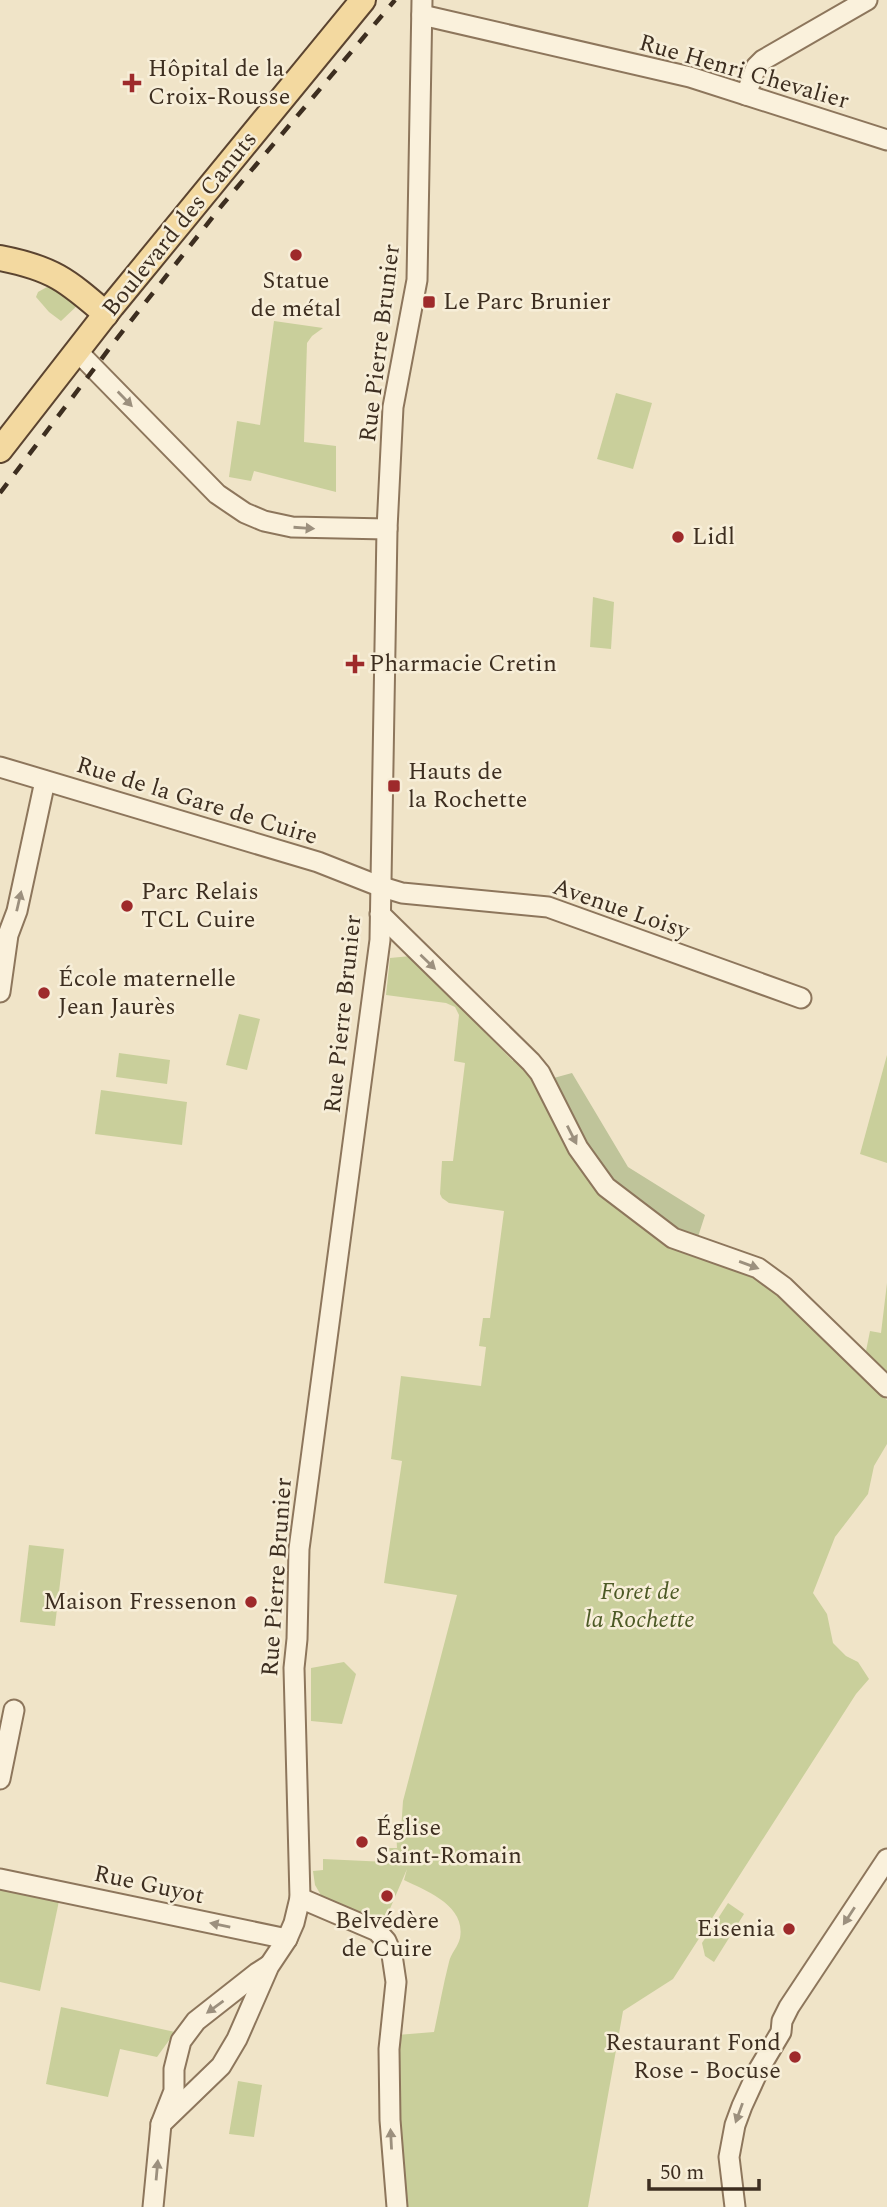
<svg xmlns="http://www.w3.org/2000/svg" width="887" height="2207" viewBox="0 0 887 2207" font-family="Spectral,serif">
<style>
.green{fill:#c9cf9b}
.cemetery{fill:#bfc49a}
.lines{fill:none;stroke-linecap:round;stroke-linejoin:round}
.minor-casing{stroke:#8d765c;stroke-width:23}
.major-casing{stroke:#5b4430;stroke-width:28}
.minor{stroke:#faf1dc;stroke-width:19}
.major{stroke:#f3d9a0;stroke-width:24}
.rail{stroke:#3d2e20;stroke-width:4.5;stroke-dasharray:12 12;stroke-linecap:butt}
.oneway{fill:#9c907e}
.poi-dot{fill:#9e2a2b;stroke:#f7eed8;stroke-width:2.5}
.labels{text-anchor:middle;dominant-baseline:central;stroke-width:5;stroke-linejoin:round;paint-order:stroke}
.poi-label{font-size:24px;fill:#3d2e20;stroke:#f7eed8;text-anchor:start}
.street-label{font-size:24px;fill:#3d2e20;stroke:#f7eed8}
.park-label{font-size:24px;font-style:italic;fill:#4d5a26;stroke:#f7eed8}
</style>
<rect width="100%" height="100%" fill="#f0e4c8"/>
<g class="green">
<path d="M47,287H52L80,303L61,321L49,312L36,297L38,292Z"/>
<path d="M274,321L323,328L312,336L307,343L304,442L336,446V492L254,471L251,481L229,477L237,421L260,425Z"/>
<path d="M616,393L652,403L633,469L597,459Z"/>
<path d="M593,597L614,602L611,649L590,647Z"/>
<path d="M411,956L513,1061V1056L524,1060L603,1195L755,1272L887,1400V1444L874,1466L868,1494L835,1537L813,1593L827,1614L833,1643L846,1656L858,1662L869,1679L856,1694L673,1979L623,2011L588,2207H402L397,2165V2035L434,2032C439,2009 443,1985 449,1962C451,1953 458,1947 460,1938C466,1905 426,1891 404,1880L407,1869L386,1918L378,1921L322,1897L315,1885L313,1871L323,1870V1859L387,1862L388,1848H397L396,1830H401L403,1801L457,1595L384,1583L402,1461L391,1459L401,1376L481,1386L486,1347L479,1346L483,1318H490L504,1211L449,1203L442,1198L440,1194L442,1161H453L465,1063L454,1061L459,1015L455,1007L446,1003L386,995L390,958Z"/>
<path d="M239,1014L260,1019L247,1070L226,1065Z"/>
<path d="M119,1053L170,1060L167,1084L116,1077Z"/>
<path d="M887,1055V1163L860,1154Z"/>
<path d="M101,1090L187,1102L182,1145L95,1134Z"/>
<path d="M887,1283V1378L865,1356L870,1331L881,1333Z"/>
<path d="M29,1545L64,1549L55,1626L20,1622Z"/>
<path d="M344,1662L356,1674L342,1724L311,1721V1668Z"/>
<path d="M0,1889L59,1901L40,1991L0,1982Z"/>
<path d="M728,1903L744,1914L714,1962L705,1956L702,1943Z"/>
<path d="M61,2007L175,2032L157,2057L120,2049L108,2097L46,2084Z"/>
<path d="M238,2081L262,2085L254,2137L229,2134Z"/>
</g>
<path class="cemetery" d="M572,1073L628,1167L705,1215L697,1240L676,1233L611,1184L590,1156L550,1079Z"/>
<g class="lines">
<g class="minor-casing">
<g id="minor">
<path d="M422,15L690,77L887,140"/>
<path d="M746,95L756,67L763,60L867,0"/>
<path d="M77,351L217,494L245,513L264,521L292,527L387,529"/>
<path d="M0,767L318,862L379,886L402,893L548,907L801,998"/>
<path d="M380,914L531,1062L540,1073L578,1148L606,1187L673,1238L758,1268L784,1287L887,1387"/>
<path d="M0,992L8,935L17,911L45,781"/>
<path d="M0,1779L14,1710"/>
<path d="M0,1879L287,1939"/>
<path d="M300,1898L377,1931L386,1941L392,1955L396,1982L389,2049L390,2120L397,2207"/>
<path d="M161,2124L221,2066L237,2039L269,1966L287,1939L294,1923L300,1898L294,1668L297,1639L299,1549L380,940L387,529L393,407L417,280L422,0"/>
<path d="M153,2207L161,2124L174,2091V2069L181,2041L196,2021L257,1973L268,1966"/>
<path d="M735,2207L729,2157L735,2125L742,2106L759,2069L781,2032L782,2021L789,2007L887,1859"/>
</g>
</g>
<g class="major-casing">
<g id="major">
<path d="M0,258C52,268 67,280 106,314"/>
<path d="M0,450L112,306L363,0"/>
</g>
</g>
<use href="#minor" class="minor"/>
<use href="#major" class="major"/>
<path class="rail" d="M0,493L115,341L223,204L395,0"/>
</g>
<defs><path id="oneway-solid" d="M-6-.8H1V-3.2L6.5 0L1 3.2V.8H-6Z" transform="scale(1.75)"/></defs>
<g class="oneway">
<use href="#oneway-solid" transform="translate(125 399) rotate(46)"/>
<use href="#oneway-solid" transform="translate(304 528) rotate(4)"/>
<use href="#oneway-solid" transform="translate(19 901) rotate(-77)"/>
<use href="#oneway-solid" transform="translate(428 962) rotate(44)"/>
<use href="#oneway-solid" transform="translate(572 1135) rotate(63)"/>
<use href="#oneway-solid" transform="translate(749 1265) rotate(20)"/>
<use href="#oneway-solid" transform="translate(849 1916) rotate(123)"/>
<use href="#oneway-solid" transform="translate(220 1925) rotate(-168)"/>
<use href="#oneway-solid" transform="translate(215 2007) rotate(144)"/>
<use href="#oneway-solid" transform="translate(739 2113) rotate(110)"/>
<use href="#oneway-solid" transform="translate(391 2139) rotate(-93)"/>
<use href="#oneway-solid" transform="translate(157 2170) rotate(-85)"/>
</g>
<g class="poi-dot">
<path d="M128.5 72.5h7v7h7v7h-7v7h-7v-7h-7v-7h7z"/>
<circle cx="296" cy="255" r="7"/>
<rect x="422" y="295" width="14" height="14" rx="3.5"/>
<circle cx="678" cy="537" r="7"/>
<path d="M351.5 653.5h7v7h7v7h-7v7h-7v-7h-7v-7h7z"/>
<rect x="387" y="779" width="14" height="14" rx="3.5"/>
<circle cx="127" cy="906" r="7"/>
<circle cx="44" cy="993" r="7"/>
<circle cx="251" cy="1602" r="7"/>
<circle cx="362" cy="1842" r="7"/>
<circle cx="387" cy="1896" r="7"/>
<circle cx="789" cy="1929" r="7"/>
<circle cx="795" cy="2057" r="7"/>
</g>
<g class="labels">
<g class="poi-label">
<text x="148" y="69">Hôpital de la<tspan x="148" dy="28">Croix-Rousse</tspan></text>
<text x="296" y="281" text-anchor="middle">Statue<tspan x="296" dy="28">de métal</tspan></text>
<text x="443" y="302">Le Parc Brunier</text>
<text x="692" y="537">Lidl</text>
<text x="369" y="664">Pharmacie Cretin</text>
<text x="408" y="772">Hauts de<tspan x="408" dy="28">la Rochette</tspan></text>
<text x="141" y="892">Parc Relais<tspan x="141" dy="28">TCL Cuire</tspan></text>
<text x="58" y="979">École maternelle<tspan x="58" dy="28">Jean Jaurès</tspan></text>
<text x="237" y="1602" text-anchor="end">Maison Fressenon</text>
<text x="376" y="1828">Église<tspan x="376" dy="28">Saint-Romain</tspan></text>
<text x="387" y="1921" text-anchor="middle">Belvédère<tspan x="387" dy="28">de Cuire</tspan></text>
<text x="775" y="1929" text-anchor="end">Eisenia</text>
<text x="781" y="2043" text-anchor="end">Restaurant Fond<tspan x="781" dy="28">Rose - Bocuse</tspan></text>
</g>
<g class="street-label">
<text transform="translate(744 72) rotate(16)">Rue Henri Chevalier</text>
<text transform="translate(180 224) rotate(-51)">Boulevard des Canuts</text>
<text transform="translate(380 343) rotate(-83)">Rue Pierre Brunier</text>
<text transform="translate(197 801) rotate(17)">Rue de la Gare de Cuire</text>
<text transform="translate(621 909) rotate(19)">Avenue Loisy</text>
<text transform="translate(343 1014) rotate(-84)">Rue Pierre Brunier</text>
<text transform="translate(277 1577) rotate(-86)">Rue Pierre Brunier</text>
<text transform="translate(149 1885) rotate(12)">Rue Guyot</text>
</g>
<g class="park-label">
<text x="640" y="1592">Foret de<tspan x="640" dy="28">la Rochette</tspan></text>
</g>
</g>
<path d="M649 2179v10h110v-10" fill="none" stroke="#3d2e20" stroke-width="3.5"/>
<text x="660" y="2179" font-size="21" fill="#3d2e20" stroke="#f7eed8" stroke-width="5" paint-order="stroke">50 m</text>
</svg>
